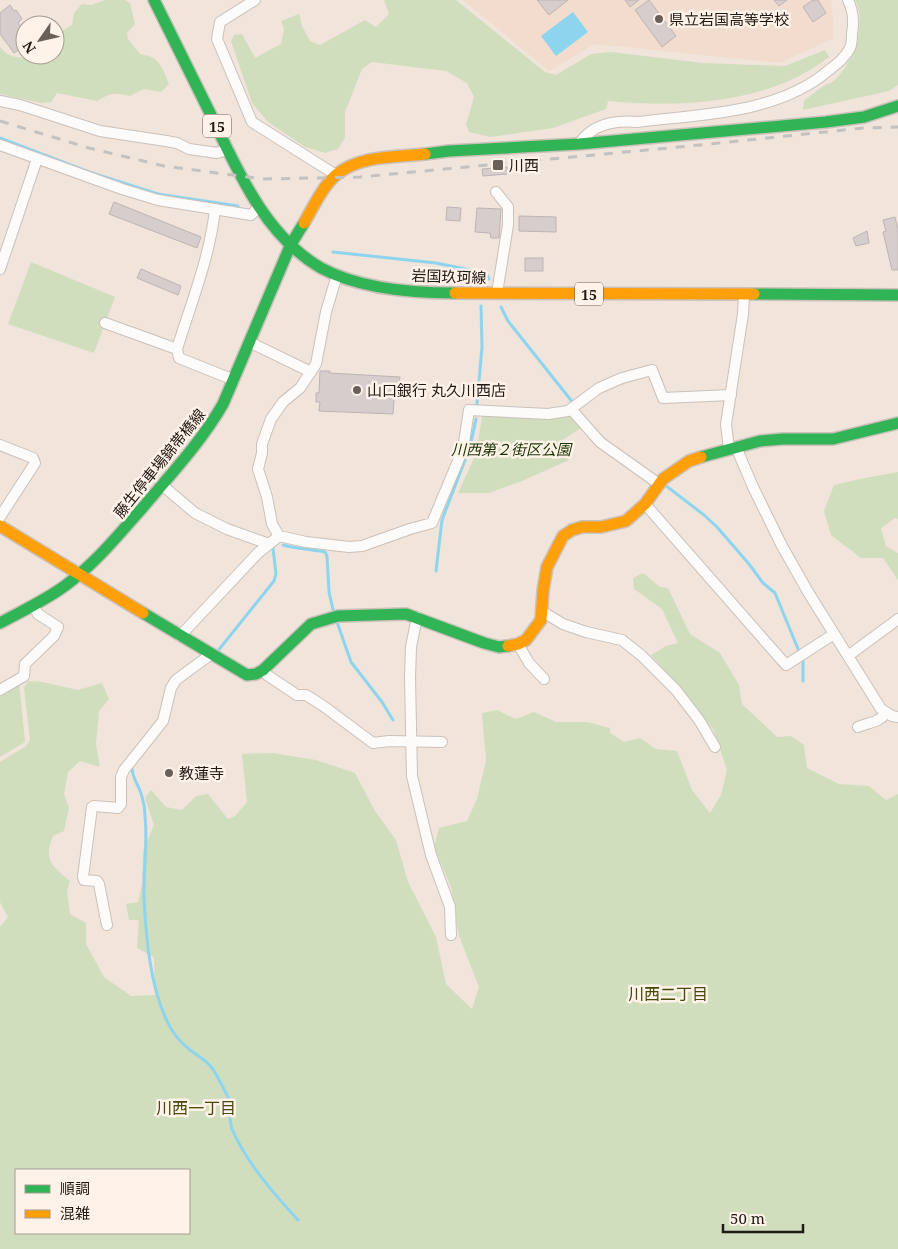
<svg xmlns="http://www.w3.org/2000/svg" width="898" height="1249" viewBox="0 0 898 1249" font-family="'Noto Serif','Noto Sans JP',serif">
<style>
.built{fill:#f1dccd}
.green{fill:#d1debe;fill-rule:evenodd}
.water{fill:#8dd5ef}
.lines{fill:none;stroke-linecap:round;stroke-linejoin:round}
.stream{stroke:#8dd5ef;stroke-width:3}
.building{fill:#d7cdcd;stroke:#bdb4b3}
.street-casing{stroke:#cac1ba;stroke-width:12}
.fast-casing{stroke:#cac1ba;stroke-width:14}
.slow-casing{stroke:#cac1ba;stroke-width:14}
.street{stroke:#fdfbfa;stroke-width:10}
.fast{stroke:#30b455;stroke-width:11}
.slow{stroke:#ff9f0a;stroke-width:11}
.rail{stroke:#c4c1bf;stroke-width:3;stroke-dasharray:9 9;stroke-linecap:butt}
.poi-dot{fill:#69605a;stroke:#fff2e8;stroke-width:2}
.labels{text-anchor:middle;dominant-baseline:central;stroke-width:5;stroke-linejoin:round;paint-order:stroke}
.shield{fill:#fff2e8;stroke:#645a54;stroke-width:1}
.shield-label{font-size:14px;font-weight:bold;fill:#211914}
.poi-label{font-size:15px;fill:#211914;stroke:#fff2e8;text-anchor:start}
.street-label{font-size:15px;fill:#211914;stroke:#fff2e8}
.park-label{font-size:15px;font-style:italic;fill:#163400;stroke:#fff2e8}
.neighbourhood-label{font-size:16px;fill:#45490c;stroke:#fff2e8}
</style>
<rect width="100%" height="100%" fill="#f0e4db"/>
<path class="built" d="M463,0H831L834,38L780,63L595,44L549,71Z"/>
<g class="green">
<path d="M105,0H125L130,3L135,24L127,33L128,39L140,54C160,57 162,67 169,84L161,92L144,89L130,96C114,92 111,93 97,101L57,93L51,102L41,103L0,94V47C10,59 20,59 34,55C40,53 49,55 55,55V35L72,25L74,13L82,4L91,5Z"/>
<path d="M384,0H456L545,72L556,75L591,54L611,52L703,63L785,66L825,50L829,57C769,104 682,108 608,101L606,109L553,128L490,137L469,132L466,125L474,97L467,83L446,71L372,62L362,69L345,112V138L338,149L325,153L305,147L268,122L252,103L231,41L234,35L242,34L255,58L281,44L284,29L281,21L299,14L302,26L310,41L320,45L365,20L376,27L389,14Z"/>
<path d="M855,0H898V85L889,91L803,110L804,101C810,96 816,91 822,87C827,84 832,83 836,79C854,61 867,23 855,0Z"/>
<path d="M31,262L115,297L94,353L8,324Z"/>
<path d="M483,412L567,415L574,417L581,428L558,443L569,460L522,481L489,493H458L476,454Z"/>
<path d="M898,472V519L895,518L881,528L886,546L898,553V580L883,558H861L831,535L824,511L834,485L860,479Z"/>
<path d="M643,573L660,587L668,588L690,634L720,653L739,685L742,704L777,737L791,736L804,745L807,768L839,784L869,786L886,800L898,794V1249H0V927L8,917L0,902V762L26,746L30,740L24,688L28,681L42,682L78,690L102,683L109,699L99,711L96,744L100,767L80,761L68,772L64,794L69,808L64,831L53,836C43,860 52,866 70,881L67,890L70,914L86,923V944L104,977L131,996L155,995L154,957L137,948L139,920H129L126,904L138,902L142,884L143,851L154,825L145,798L151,790L166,807L182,810L196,796L208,794L228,819L235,816L247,802L242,754L272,753L316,760L355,773L375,811L396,840L408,882L436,937L446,984L472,1009L479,987L459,936L451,887L434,847L439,828L467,821L477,799L486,761L482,713L497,710L516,719L534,712L556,722H587L610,728V733L624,742L640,738L656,749L677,751L692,790L710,813L721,795L727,770L714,731L685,693L651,655L666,646L678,643L662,609L634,589L633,578ZM16,1170H189V1233H16Z"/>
<path d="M19,682L25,742L0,757V693Z"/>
</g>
<path class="water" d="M573,12L588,32L556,56L541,36Z"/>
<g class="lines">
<g class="stream">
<path d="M0,138L89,172L158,194L238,206"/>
<path d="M333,252L436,263L480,272L487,275L489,279"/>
<path d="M501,307L508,321L574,404"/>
<path d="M477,404L482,347L481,306"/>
<path d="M665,485L704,515L717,527L749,564L763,583L775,593L803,661V681"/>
<path d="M283,545C297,549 311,549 325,552L327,556L329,592L334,614"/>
<path d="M436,571L442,520L470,447L476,419"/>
<path d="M337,622L351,662L382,702L393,720"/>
<path d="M217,652L274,581L276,574L273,548"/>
<path d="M132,766C131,778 140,786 142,797C144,803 145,810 145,816C148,844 143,871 144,899C146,937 150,986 167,1021C172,1033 180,1042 190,1050C202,1059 210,1062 217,1076C222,1086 229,1096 231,1107C232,1115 228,1119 232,1129C246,1162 274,1194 298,1220"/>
</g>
</g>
<g class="building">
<path d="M537,0H568L549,15Z"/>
<path d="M625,0H639L630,7Z"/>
<path d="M649,0L676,36L662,47L635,10Z"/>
<path d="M774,0H787L779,6Z"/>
<path d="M813,0H818L826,13L813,22L803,7Z"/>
<path d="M10,5L14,11L16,10L22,19L18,23L25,33V49L23,47L14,53L0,34V13Z"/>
<path d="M507,167V174L483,176L482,169Z"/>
<path d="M114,202L201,237L197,248L109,214Z"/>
<path d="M447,207L461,208L460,221L446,220Z"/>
<path d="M477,208L501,209L499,238H491L490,233L475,232Z"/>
<path d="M519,216L556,217V232L519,231Z"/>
<path d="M895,217L898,230V270H892L883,232L886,231L883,220Z"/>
<path d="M867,231L869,243L856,246L853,238Z"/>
<rect x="525" y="258" width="18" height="13"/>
<path d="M141,269L181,286L178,295L137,278Z"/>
<path d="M320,371H330L329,373L400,377L399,387H395L393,414L319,411L320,402H316V393H319Z"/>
</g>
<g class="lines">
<g class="street-casing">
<g id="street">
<path d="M255,0L220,22L217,39L252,122L336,175"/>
<path d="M0,101L20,105L100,131L166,141L177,143L189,149L217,153L228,149"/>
<path d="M579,144C592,124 615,120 638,122C701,114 778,114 829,70C837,64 845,58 850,48C852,44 852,38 852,33C854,23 853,10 848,0"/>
<path d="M0,145L122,189L158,200L251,215L259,207"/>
<path d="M496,192L508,207V225L497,293"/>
<path d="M215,209C210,257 191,303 177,349L179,358L234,380"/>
<path d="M0,269L37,159"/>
<path d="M337,275L326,312L316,364L300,388L283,402L271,419L262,444V453L258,469L267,497L272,524L279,536L306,542L349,547L362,546L410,529L432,523L463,449L469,410L548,414L568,411L599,388L622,378L652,370L663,398L731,395"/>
<path d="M105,323L177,349"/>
<path d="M249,342L311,372"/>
<path d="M571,409L600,442L659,484"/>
<path d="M736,447L753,487L782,546L808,592L881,709L892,716L898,717"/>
<path d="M729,449L726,424L743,314L744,295"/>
<path d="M162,485L195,513L227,529L269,544"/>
<path d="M645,504L786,665L834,634"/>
<path d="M0,517L35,463L33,458L0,445"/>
<path d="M543,612L563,624L586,632L622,640L642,656L676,690L699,720L715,747"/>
<path d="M417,617L411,647L410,677L412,776L431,855L450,907L451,935"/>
<path d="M180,636L258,553L279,536"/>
<path d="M518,644L529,663L544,679"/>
<path d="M848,656L898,619"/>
<path d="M263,670L267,675L297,695H306L322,705L373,743L389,741L442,742"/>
<path d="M0,690L24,676L25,664L54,636L58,627L38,614L33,606"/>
<path d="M858,727C869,722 879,723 886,713"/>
<path d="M107,925L99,884L97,881L84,880L83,877L92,807L94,806L118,808L121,804V777L124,770L163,721L171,688L176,680L210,655"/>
</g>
</g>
<g class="fast-casing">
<g id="fast">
<path d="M154,0C173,38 191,75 210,113C237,169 264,235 321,268C360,289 412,293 455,293"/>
<path d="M425,154L449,151L579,144L826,122L864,117L898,106"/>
<path d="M754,294L898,295"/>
<path d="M701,457L760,441L783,439H833L898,423"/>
<path d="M143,613L247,675L256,674L263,670L311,624L338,616L406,614L484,643L499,647L508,646"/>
<path d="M0,623C22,611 46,600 66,585C96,563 119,534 144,506C172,473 201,442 223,404L291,244L304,223"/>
</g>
</g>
<g class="slow-casing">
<g id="slow">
<path d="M304,223C313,208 322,187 336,175C359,155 397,157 425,154"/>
<path d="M455,293L754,294"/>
<path d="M0,526L143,613"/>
<path d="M508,646L518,644L526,640L541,620L543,591L547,567L563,536L572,530L582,527H601L626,521L645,504L663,479L689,461L701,457"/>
</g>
</g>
<use href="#street" class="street"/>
<use href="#fast" class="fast"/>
<use href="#slow" class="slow"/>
<path class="rail" d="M0,121L89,148L164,166L263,179L360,177L700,145L863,128L898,127"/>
</g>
<g class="poi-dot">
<circle cx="659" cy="19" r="5"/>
<rect x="492" y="159" width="12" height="12" rx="2.5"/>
<circle cx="357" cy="390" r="5"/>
<circle cx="169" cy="773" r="5"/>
</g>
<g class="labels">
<g class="shield">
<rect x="203" y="114.5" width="28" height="23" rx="4"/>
<rect x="575" y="282.5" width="28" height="23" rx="4"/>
</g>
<g class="shield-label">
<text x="217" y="126">15</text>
<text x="589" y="294">15</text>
</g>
<g class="poi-label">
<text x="669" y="19">県立岩国高等学校</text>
<text x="509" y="165">川西</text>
<text x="367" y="390">山口銀行 丸久川西店</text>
<text x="179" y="773">教蓮寺</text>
</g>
<g class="street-label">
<text transform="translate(449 276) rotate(2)">岩国玖珂線</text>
<text transform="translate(159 463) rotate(-51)">藤生停車場錦帯橋線</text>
</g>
<g class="park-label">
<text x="511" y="449">川西第２街区公園</text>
</g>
<g class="neighbourhood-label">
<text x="668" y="994">川西二丁目</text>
<text x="196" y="1108">川西一丁目</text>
</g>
</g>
<rect x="15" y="1169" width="175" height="65" fill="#fff2e8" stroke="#a69b93"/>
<rect x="25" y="1185" width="25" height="8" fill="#30b455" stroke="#a69b93"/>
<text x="60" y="1194" font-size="15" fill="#211914">順調</text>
<rect x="25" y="1210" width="25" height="8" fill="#ff9f0a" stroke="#a69b93"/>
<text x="60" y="1219" font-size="15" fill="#211914">混雑</text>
<g transform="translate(40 40) rotate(236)"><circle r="24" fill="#fff2e8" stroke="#a69b93"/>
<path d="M0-4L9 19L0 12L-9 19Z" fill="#69605a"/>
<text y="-8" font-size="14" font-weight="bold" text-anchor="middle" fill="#211914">N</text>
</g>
<path d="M723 1224v8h80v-8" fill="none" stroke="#211914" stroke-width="2.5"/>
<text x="730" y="1224" font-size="15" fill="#211914" stroke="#fff2e8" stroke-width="4" paint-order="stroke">50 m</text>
</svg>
